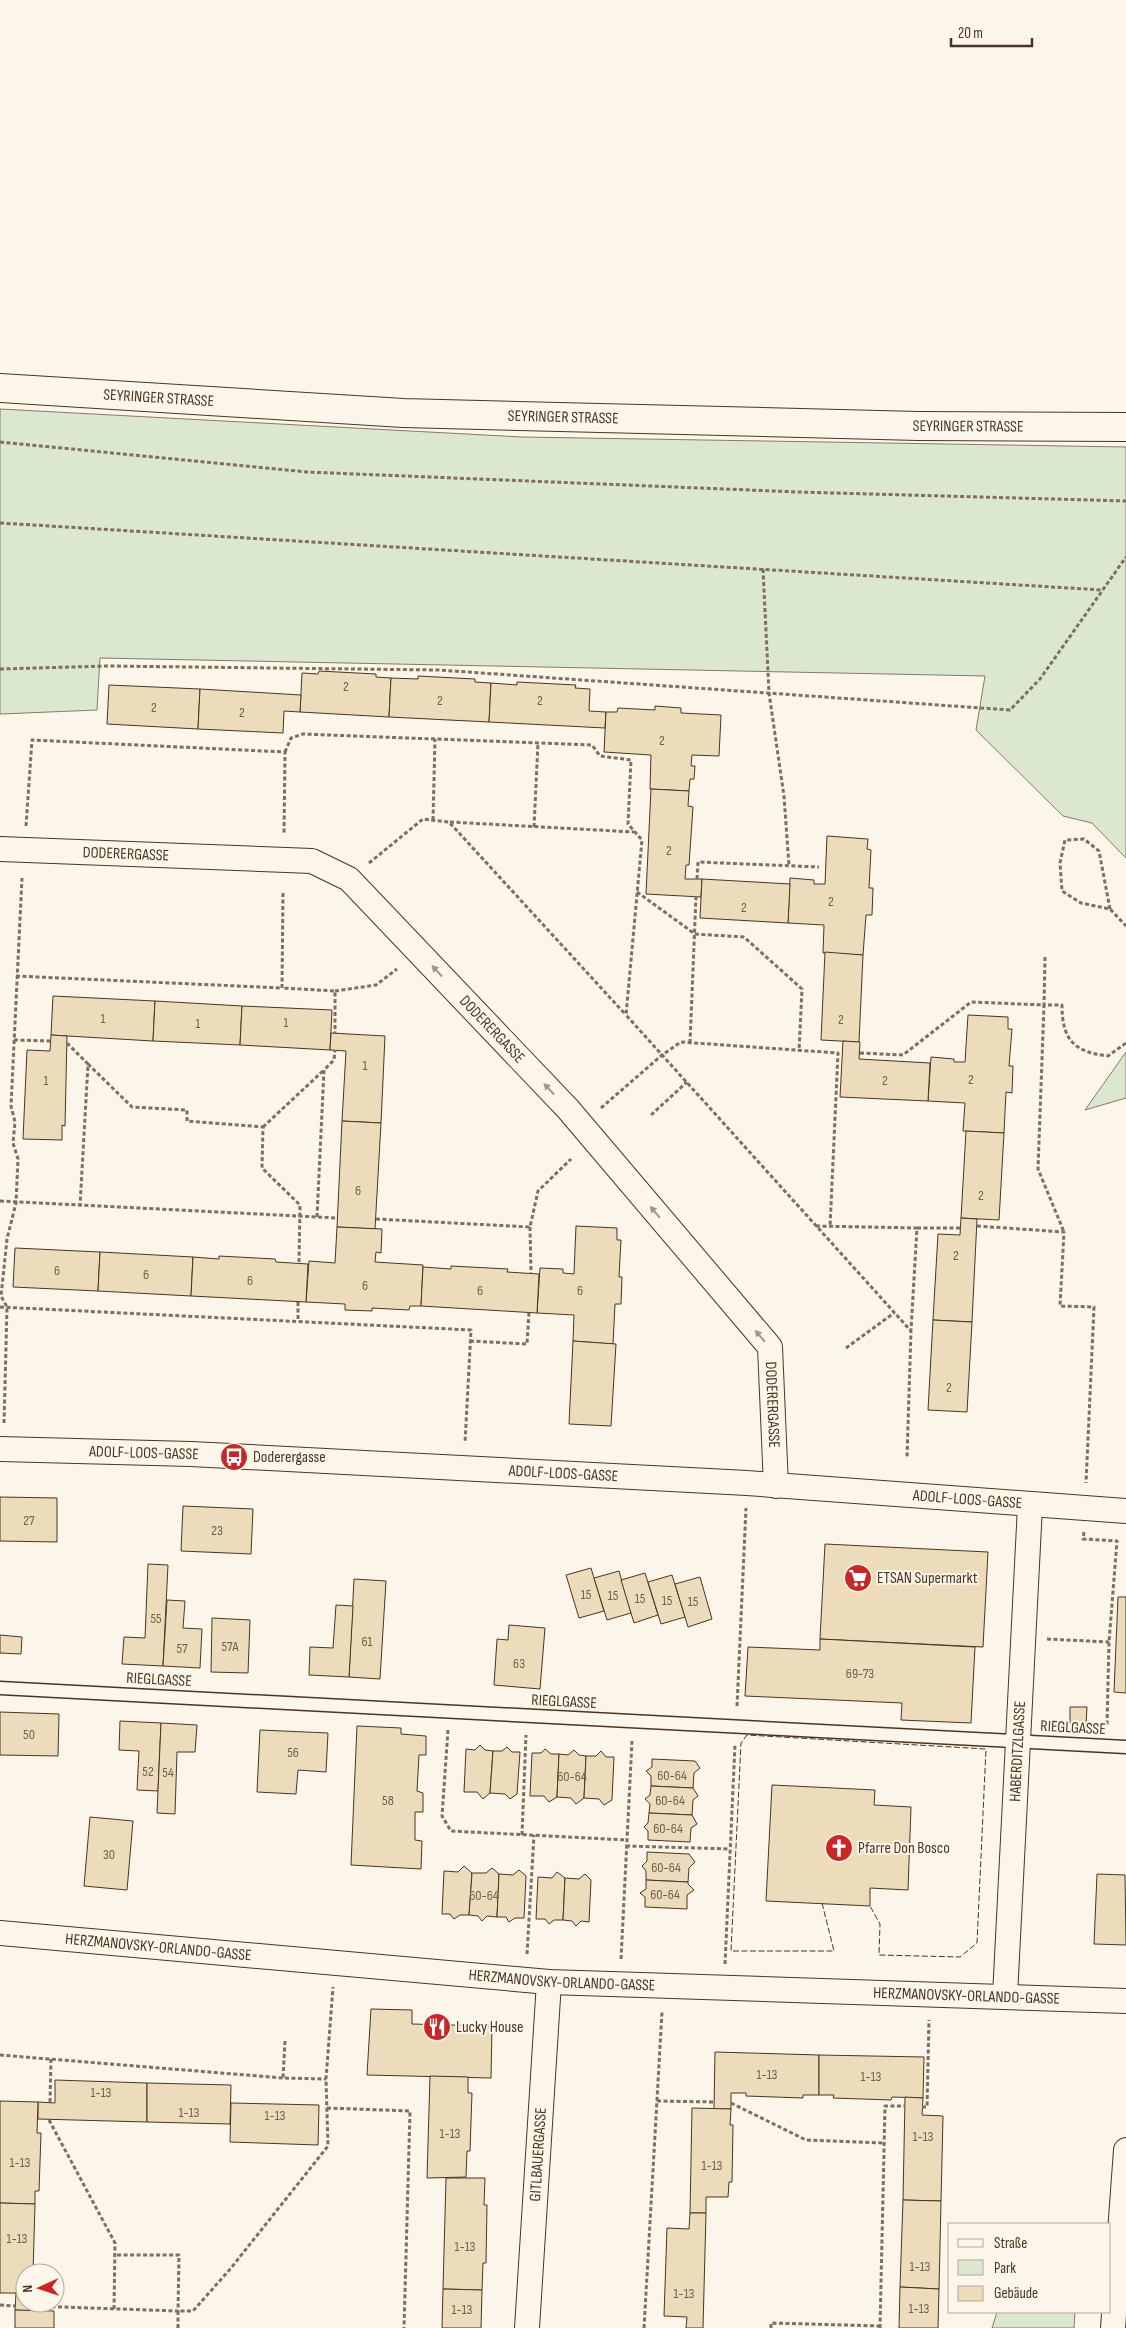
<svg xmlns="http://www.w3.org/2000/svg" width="1126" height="2328" viewBox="0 0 1126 2328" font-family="'Sofia Sans Condensed',sans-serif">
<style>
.green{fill:#dce7d0;stroke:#887966}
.building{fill:#ecdcbc;stroke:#4a3520}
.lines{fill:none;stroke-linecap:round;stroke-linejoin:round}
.service-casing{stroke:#4a3520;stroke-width:15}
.minor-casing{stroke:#4a3520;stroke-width:26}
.secondary-casing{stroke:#4a3520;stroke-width:30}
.path{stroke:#7f6f5c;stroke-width:3;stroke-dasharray:4 2.5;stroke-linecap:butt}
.service{stroke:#fbf6e9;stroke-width:12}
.minor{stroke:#fbf6e9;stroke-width:24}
.secondary{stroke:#fbf6e9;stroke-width:28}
.fence{stroke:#4a3520;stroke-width:1;stroke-dasharray:6 2.5;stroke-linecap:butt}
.oneway{fill:#a29684}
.labels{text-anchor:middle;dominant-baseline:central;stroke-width:4;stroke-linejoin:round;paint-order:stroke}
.number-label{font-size:14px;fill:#725f47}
.street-label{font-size:16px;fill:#4a3520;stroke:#fbf6e9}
.poi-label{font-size:16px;fill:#4a3520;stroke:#fbf6e9;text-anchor:start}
</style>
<rect width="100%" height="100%" fill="#fbf6e9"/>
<g class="green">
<path d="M0,409L522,437L1126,447V858L1092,823L1063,816L976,730L985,676L100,658L97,710L0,714Z"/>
<path d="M1126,1052V1098L1085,1110Z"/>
<path d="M997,2312H1075L1074,2328H992Z"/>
</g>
<g class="building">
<path d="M319,671L376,674V677L391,678L389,717L300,712L302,673L318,674Z"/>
<path d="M418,676L475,679V682L491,683L489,722L389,717L391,678L418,679Z"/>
<path d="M517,682L576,685L575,688L590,689L589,711L606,712L605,728L489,722L491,683L517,685Z"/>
<path d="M109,685L200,689L198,729L107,724Z"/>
<path d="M200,689L301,695L300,712L284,711L283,733L198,729Z"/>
<path d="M655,706L681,708V713L721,715L719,756L692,755L691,766H695L694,779H690L689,791L650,789L651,755L604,752L606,712H617L618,708L655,710Z"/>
<path d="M651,789L689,791L688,806L693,807L689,865H686L685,879H702L701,897L646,894Z"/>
<path d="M827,836L868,839L867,849L871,850L869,888H873L872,915H866L863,955L823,953L824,925L788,923L790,878L814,880V884H825Z"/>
<path d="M702,879L790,884L788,923L700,918Z"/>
<path d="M825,952L863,955L859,1042L821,1040Z"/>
<path d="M53,996L155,1001L153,1041L51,1035Z"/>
<path d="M155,1001L242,1006L240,1045L153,1041Z"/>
<path d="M242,1006L332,1010L330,1050L240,1045Z"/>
<path d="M968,1015L1008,1017V1029H1012L1009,1066H1013L1012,1093L1006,1092L1004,1133L963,1131L965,1103L928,1101L931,1057L954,1059V1062H965Z"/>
<path d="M331,1033L385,1036L381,1123L342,1121L346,1051L330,1050Z"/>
<path d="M51,1035L67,1036L65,1126L62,1125V1140L23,1139L27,1050L50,1051Z"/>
<path d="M843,1041L860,1042L859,1059L930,1063L928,1101L840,1097Z"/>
<path d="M342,1121L381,1123L375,1229L337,1227Z"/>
<path d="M966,1131L1004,1133L999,1220L961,1218Z"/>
<path d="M961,1218L977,1219L972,1322L933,1320L938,1234L960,1235Z"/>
<path d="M576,1226L617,1228V1240H621L619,1277H622L621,1304H615L613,1344L573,1341L574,1315L537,1313L540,1268L563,1269V1273L574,1274Z"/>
<path d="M337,1227L382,1229L381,1253L376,1252L375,1262L423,1265L421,1306H410L409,1310L372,1308V1311L345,1310V1304L306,1302L309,1261L335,1263Z"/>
<path d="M15,1248L100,1252L98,1291L13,1287Z"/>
<path d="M100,1252L193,1257L191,1296L98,1291Z"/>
<path d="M219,1256L275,1259L276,1262L308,1264L306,1302L191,1296L193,1257L219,1259Z"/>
<path d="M451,1266L508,1269L507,1272L539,1274L537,1313L421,1306L423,1267L451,1269Z"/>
<path d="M933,1320L972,1322L967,1412L928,1410Z"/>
<path d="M573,1341L616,1344L611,1426L569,1424Z"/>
<path d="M0,1497L57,1498V1542L0,1541Z"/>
<path d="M183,1506L253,1509L251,1554L181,1551Z"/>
<path d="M825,1544L988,1552L983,1647L820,1639Z"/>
<path d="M148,1564L168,1565L163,1666L122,1664L124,1637L145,1638Z"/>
<path d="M591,1568L604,1611L579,1618L566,1575Z"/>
<path d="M619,1571L631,1613L607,1620L594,1578Z"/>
<path d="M645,1573L658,1615L634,1623L621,1580Z"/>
<path d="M672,1575L685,1617L661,1624L648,1582Z"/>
<path d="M700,1577L712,1619L688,1627L675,1584Z"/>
<path d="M354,1579L386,1581L380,1679L349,1677Z"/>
<path d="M1118,1597H1126V1693L1114,1692Z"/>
<path d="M167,1600L185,1601L183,1628L202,1629L200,1668L163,1666Z"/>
<path d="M336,1605L353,1606L349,1677L309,1675L310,1647L333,1648Z"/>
<path d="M212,1618L250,1620L248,1673L211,1672Z"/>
<path d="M509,1625L545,1628L540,1689L494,1685L497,1639L508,1640Z"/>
<path d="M0,1635L22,1637L21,1654L0,1653Z"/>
<path d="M820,1639L975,1647L971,1723L901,1720L902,1703L745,1696L748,1647L820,1650Z"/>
<path d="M1070,1707H1087L1086,1725L1070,1724Z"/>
<path d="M0,1712L59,1714L58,1756L0,1755Z"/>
<path d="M120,1721L161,1723L158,1791L137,1790L139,1751L119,1750Z"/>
<path d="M161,1723L197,1725L195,1752H177L175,1814L157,1813Z"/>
<path d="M357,1726L401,1728V1734L426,1736V1755H419L417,1791L423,1793V1812H415V1840L422,1841L421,1869L351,1865Z"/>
<path d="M260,1730L328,1733L326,1772L298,1770L296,1794L257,1792Z"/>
<path d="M480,1745L485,1750L493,1751L490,1793L483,1799L477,1792H464L466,1749L475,1750Z"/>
<path d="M507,1747L512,1752H520L517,1794L510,1799L505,1794L490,1793L493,1751H502Z"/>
<path d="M545,1749L551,1754H559L557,1797L549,1802L544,1796H530L532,1753H541Z"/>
<path d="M574,1750L579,1755L586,1756L584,1798L576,1804L571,1798L557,1797L559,1754L568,1755Z"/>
<path d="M601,1751L606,1757H614L612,1800L604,1805L599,1799L584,1798L586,1756H596Z"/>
<path d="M652,1759L695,1761L700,1768L694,1773L693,1788L651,1786V1776L646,1771L652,1767Z"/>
<path d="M772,1785L875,1790L874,1805L911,1807L908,1890L870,1888V1906L766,1901Z"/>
<path d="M651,1786L693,1788L698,1796L693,1800L692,1815L649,1813L650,1804L645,1799L650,1795Z"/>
<path d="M649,1813L692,1815L697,1824L691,1828L690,1842L648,1840V1831L644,1827L648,1823Z"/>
<path d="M90,1817L133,1821L127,1890L84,1886Z"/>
<path d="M647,1852L689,1854L695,1862L689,1868L688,1882L646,1880V1871L642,1866L647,1861Z"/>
<path d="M464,1866L472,1873L469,1915H460L454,1919L450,1914H442L444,1871L458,1872Z"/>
<path d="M492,1868L499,1874L497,1917L487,1916L482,1921L478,1916L469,1915L472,1873H486Z"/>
<path d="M519,1870L526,1876L524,1918H515L509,1922L506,1917H497L499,1874L513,1875Z"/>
<path d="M557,1872L565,1878L563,1920H554L549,1924L545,1919H536L538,1877L552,1878Z"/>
<path d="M585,1874L591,1880L589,1922L581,1921L576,1926L572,1921L563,1920L565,1878L579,1879Z"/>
<path d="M1097,1874L1125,1875L1126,1945L1094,1944Z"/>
<path d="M646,1880L688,1882V1884L694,1890L687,1895V1909L645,1907V1897L640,1893L646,1889Z"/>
<path d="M371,2009L412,2010V2024L492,2026L491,2078L367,2075Z"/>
<path d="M715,2052L819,2055V2095H803V2098L746,2096V2093H731V2109H714Z"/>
<path d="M819,2055L924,2057L923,2098L892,2097L891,2100L833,2098L834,2095H819Z"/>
<path d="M430,2076L468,2077V2093H472L470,2151H467L466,2177L427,2178Z"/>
<path d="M55,2080L147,2083V2122L38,2119V2102L55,2103Z"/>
<path d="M147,2083L231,2085L230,2124L147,2122Z"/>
<path d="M905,2097L923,2098L922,2115L943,2116L941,2201L903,2200Z"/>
<path d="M0,2101L38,2102L37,2133H41L39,2191H35V2204L0,2203Z"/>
<path d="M231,2103L319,2105L318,2145L230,2142Z"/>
<path d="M692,2108L731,2109L730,2125H733L732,2182H729L728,2197H706V2213H690Z"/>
<path d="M446,2178H485L484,2205H487L486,2263H483L482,2290L443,2289Z"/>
<path d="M903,2200L941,2201L939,2289L900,2287Z"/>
<path d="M0,2203L35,2204L33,2273H25V2303H33L32,2311L15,2310L16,2293H0Z"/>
<path d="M690,2213H706L703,2328H686L687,2317L664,2316L667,2228L689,2229Z"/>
<path d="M900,2287L939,2289L938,2328H899Z"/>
<path d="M443,2289L482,2290L481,2328H442Z"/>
<path d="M15,2310L54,2311V2328H15Z"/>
</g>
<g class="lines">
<g class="service-casing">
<path id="service" d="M0,1688L1126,1747"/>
</g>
<g class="minor-casing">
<g id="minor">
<path id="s1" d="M0,849L312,861L349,879L568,1109L770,1347L776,1486"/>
<path id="s2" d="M0,1449L191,1454L747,1483L1126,1511"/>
<path id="s3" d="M0,1933L549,1982L1126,2001"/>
<path id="s4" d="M1005,1996L1030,1506"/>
<path id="s5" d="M527,2328L549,1982"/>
<path d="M1113,2328L1126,2150"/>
</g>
</g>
<g class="secondary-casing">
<g id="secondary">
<path id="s6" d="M0,388L403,413L918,426L1126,427"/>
</g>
</g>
<g class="path">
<path d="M0,442L307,472L798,492L1126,501"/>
<path d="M0,523L1102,590"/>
<path d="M763,569L769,693L784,796L789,866"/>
<path d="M0,669L107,666L439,670L1010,710L1040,679L1126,557"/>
<path d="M285,752L291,738L303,734L592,745L600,756L631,760L628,824L642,840L626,1015L911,1331L907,1457"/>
<path d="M433,820L435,739"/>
<path d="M450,822L634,832"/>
<path d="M26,826L32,740L285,752L284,835"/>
<path d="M534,827L538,743"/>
<path d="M369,863L423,819L449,822L625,1014"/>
<path d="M697,879L698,862L819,867"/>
<path d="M637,892L695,934L744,937L802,989L799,1051"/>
<path d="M283,893L282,988L335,991V1033"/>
<path d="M1110,909L1099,851L1084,839L1065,840L1060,863L1062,891L1081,903L1110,909L1126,926"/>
<path d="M1045,957L1044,1005H1062C1062,1040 1074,1052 1108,1056L1126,1043"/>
<path d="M16,976L282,988"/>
<path d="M335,991L376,985L397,969"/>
<path d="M14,1040L50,1041"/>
<path d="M67,1043L88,1064L80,1206"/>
<path d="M690,1043L696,896"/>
<path d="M860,1053L903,1055L971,1002L1044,1005L1038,1169L1064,1232"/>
<path d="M88,1064L132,1107L187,1110V1121L263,1127L262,1168L300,1205L299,1263"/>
<path d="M601,1108L662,1055L681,1042L838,1053L830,1227"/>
<path d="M651,1115L687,1082"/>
<path d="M263,1127L324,1070"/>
<path d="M0,1201L337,1218"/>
<path d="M317,1217L324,1070L334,1060L335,1050"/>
<path d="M376,1219L530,1227L538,1191L571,1159"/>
<path d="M816,1226L917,1228L911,1330"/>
<path d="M977,1226L1064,1232L1060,1306L1094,1307L1086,1483"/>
<path d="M530,1227L531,1273"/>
<path d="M917,1228H960"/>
<path d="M298,1302V1321"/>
<path d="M0,1307L471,1330L465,1443"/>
<path d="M470,1341L527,1344L529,1312"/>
<path d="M846,1348L894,1313"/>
<path d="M4,1423L7,1307L1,1296L7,1239L16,1203L18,1159L13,1143L15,1122L11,1106L22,878"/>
<path d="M1084,1532L1083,1539L1117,1541L1109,1642L1107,1726"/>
<path d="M1047,1639L1109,1642"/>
<path d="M737,1706L746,1508"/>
<path d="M448,1730L442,1816L451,1831L627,1840"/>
<path d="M522,1835L526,1735"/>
<path d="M626,1846L730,1849"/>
<path d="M527,1954L534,1835"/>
<path d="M621,1959L632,1741"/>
<path d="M725,1964L735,1745"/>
<path d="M285,2041L283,2078L326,2079"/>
<path d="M0,2055L283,2078"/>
<path d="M657,2101L714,2102"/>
<path d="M50,2102L51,2059"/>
<path d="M731,2103L806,2140L884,2143"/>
<path d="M922,2107H927L929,2020"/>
<path d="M327,2108L410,2111L404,2328"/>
<path d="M49,2120L115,2243L114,2309"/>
<path d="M0,2305L15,2306"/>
<path d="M32,2306L178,2311L179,2255H115"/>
<path d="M178,2328V2311H193L231,2268L328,2146L326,2079L333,1987"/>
<path d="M644,2328L662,2012"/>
<path d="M771,2328V2323L880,2326"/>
<path d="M880,2328L885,2106H905"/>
</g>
<use href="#service" class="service"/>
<use href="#minor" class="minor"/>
<use href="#secondary" class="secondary"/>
<path class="fence" d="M822,1903L834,1951H731L741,1743L747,1735L986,1749L977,1943L960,1957L879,1955L880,1924L870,1906"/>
</g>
<defs><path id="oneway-solid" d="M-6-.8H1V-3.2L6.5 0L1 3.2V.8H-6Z" transform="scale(1.25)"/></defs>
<g class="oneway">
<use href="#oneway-solid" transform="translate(437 971) rotate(-133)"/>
<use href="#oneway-solid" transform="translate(549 1089) rotate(-133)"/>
<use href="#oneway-solid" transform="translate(655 1212) rotate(-130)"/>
<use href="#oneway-solid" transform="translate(760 1336) rotate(-130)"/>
</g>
<defs>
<g id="bus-disc" transform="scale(1.4375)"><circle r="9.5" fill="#c62828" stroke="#fbf6e9"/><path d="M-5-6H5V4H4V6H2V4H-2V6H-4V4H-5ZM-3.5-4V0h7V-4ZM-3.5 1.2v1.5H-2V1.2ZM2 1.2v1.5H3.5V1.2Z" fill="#fff"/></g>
<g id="supermarket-disc" transform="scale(1.4375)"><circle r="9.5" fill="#c62828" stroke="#fbf6e9"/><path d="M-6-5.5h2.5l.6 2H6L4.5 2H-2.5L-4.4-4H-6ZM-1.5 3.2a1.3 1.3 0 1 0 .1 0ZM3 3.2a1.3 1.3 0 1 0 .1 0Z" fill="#fff"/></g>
<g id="church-disc" transform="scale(1.4375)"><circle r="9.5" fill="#c62828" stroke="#fbf6e9"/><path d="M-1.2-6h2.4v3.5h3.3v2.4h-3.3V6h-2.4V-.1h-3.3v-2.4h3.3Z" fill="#fff"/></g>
<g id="restaurant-disc" transform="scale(1.4375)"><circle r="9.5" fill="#c62828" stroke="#fbf6e9"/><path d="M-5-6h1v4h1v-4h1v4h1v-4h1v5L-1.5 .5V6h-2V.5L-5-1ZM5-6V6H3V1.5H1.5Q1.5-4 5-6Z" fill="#fff"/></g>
</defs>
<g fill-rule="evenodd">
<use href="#bus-disc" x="234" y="1457"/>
<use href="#supermarket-disc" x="858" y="1578"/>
<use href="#church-disc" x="839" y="1848"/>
<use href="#restaurant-disc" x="437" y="2027"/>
</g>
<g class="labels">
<g class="number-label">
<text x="346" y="686">2</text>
<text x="440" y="700">2</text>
<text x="540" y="700">2</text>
<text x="154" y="707">2</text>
<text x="242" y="712">2</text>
<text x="662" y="740">2</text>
<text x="669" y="850">2</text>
<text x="831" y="901">2</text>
<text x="744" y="907">2</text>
<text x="103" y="1018">1</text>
<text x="841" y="1019">2</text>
<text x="286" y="1022">1</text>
<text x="198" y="1023">1</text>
<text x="365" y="1065">1</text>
<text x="971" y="1079">2</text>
<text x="46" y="1080">1</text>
<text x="885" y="1080">2</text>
<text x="358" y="1190">6</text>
<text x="981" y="1195">2</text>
<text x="956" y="1255">2</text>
<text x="57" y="1270">6</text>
<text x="146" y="1274">6</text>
<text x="250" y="1280">6</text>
<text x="365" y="1285">6</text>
<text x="480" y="1290">6</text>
<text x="580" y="1290">6</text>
<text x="949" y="1387">2</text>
<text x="29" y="1520">27</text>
<text x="217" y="1530">23</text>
<text x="586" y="1594">15</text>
<text x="613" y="1595">15</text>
<text x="640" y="1598">15</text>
<text x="667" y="1600">15</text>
<text x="693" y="1601">15</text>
<text x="156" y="1618">55</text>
<text x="367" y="1641">61</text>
<text x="230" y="1646">57A</text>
<text x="182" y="1648">57</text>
<text x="519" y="1663">63</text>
<text x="860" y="1673">69-73</text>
<text x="29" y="1734">50</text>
<text x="293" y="1752">56</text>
<text x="148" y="1771">52</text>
<text x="168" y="1772">54</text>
<text x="672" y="1775">60-64</text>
<text x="572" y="1776">60-64</text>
<text x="388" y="1800">58</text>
<text x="670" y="1800">60-64</text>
<text x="668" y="1828">60-64</text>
<text x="109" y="1854">30</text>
<text x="666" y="1867">60-64</text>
<text x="665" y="1894">60-64</text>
<text x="484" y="1895">60-64</text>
<text x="767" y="2074">1-13</text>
<text x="871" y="2076">1-13</text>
<text x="101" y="2092">1-13</text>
<text x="189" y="2112">1-13</text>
<text x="275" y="2115">1-13</text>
<text x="450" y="2133">1-13</text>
<text x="923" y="2136">1-13</text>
<text x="20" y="2162">1-13</text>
<text x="712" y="2165">1-13</text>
<text x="17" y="2238">1-13</text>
<text x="465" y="2246">1-13</text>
<text x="920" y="2266">1-13</text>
<text x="684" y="2293">1-13</text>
<text x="919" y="2308">1-13</text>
<text x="462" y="2309">1-13</text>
</g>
<g class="street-label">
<text stroke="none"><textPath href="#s6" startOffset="159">SEYRINGER STRASSE</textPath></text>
<text stroke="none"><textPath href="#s6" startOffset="564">SEYRINGER STRASSE</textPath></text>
<text stroke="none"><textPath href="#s6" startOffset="969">SEYRINGER STRASSE</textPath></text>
<text stroke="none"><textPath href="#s1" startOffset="126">DODERERGASSE</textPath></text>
<text stroke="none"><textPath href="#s1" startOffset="561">DODERERGASSE</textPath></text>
<text stroke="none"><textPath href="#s1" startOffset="1041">DODERERGASSE</textPath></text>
<text stroke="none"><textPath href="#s2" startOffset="144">ADOLF-LOOS-GASSE</textPath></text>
<text stroke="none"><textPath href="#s2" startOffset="564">ADOLF-LOOS-GASSE</textPath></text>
<text stroke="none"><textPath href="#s2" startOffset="969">ADOLF-LOOS-GASSE</textPath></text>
<text transform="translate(159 1680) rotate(3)">RIEGLGASSE</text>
<text transform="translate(564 1702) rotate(3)">RIEGLGASSE</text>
<text transform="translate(1073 1728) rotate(3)">RIEGLGASSE</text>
<text stroke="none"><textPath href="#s4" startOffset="245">HABERDITZLGASSE</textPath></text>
<text stroke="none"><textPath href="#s3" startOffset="159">HERZMANOVSKY-ORLANDO-GASSE</textPath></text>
<text stroke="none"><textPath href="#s3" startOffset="564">HERZMANOVSKY-ORLANDO-GASSE</textPath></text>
<text stroke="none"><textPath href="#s3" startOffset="969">HERZMANOVSKY-ORLANDO-GASSE</textPath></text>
<text stroke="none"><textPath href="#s5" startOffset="174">GITLBAUERGASSE</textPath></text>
</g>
<g class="poi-label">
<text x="253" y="1457">Doderergasse</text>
<text x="877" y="1578">ETSAN Supermarkt</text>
<text x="858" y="1848">Pfarre Don Bosco</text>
<text x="456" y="2027">Lucky House</text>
</g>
</g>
<rect x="948" y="2223" width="162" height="90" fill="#fbf6e9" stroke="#b4a999"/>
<rect x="958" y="2239" width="25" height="8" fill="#fbf6e9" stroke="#b4a999"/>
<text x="994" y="2248" font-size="15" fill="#4a3520">Straße</text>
<rect x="958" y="2260" width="25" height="15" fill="#dce7d0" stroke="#b4a999"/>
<text x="994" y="2273" font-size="15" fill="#4a3520">Park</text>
<rect x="958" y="2286" width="25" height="15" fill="#ecdcbc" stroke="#b4a999"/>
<text x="994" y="2298" font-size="15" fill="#4a3520">Gebäude</text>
<g transform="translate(40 2288) rotate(267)"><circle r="24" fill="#fbf6e9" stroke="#b4a999"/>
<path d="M0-4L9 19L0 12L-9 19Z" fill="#c62828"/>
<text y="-8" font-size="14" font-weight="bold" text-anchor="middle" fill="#4a3520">N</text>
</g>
<path d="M951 38v8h81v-8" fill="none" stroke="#4a3520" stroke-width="2.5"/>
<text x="958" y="38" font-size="15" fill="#4a3520" stroke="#fbf6e9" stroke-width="4" paint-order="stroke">20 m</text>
</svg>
